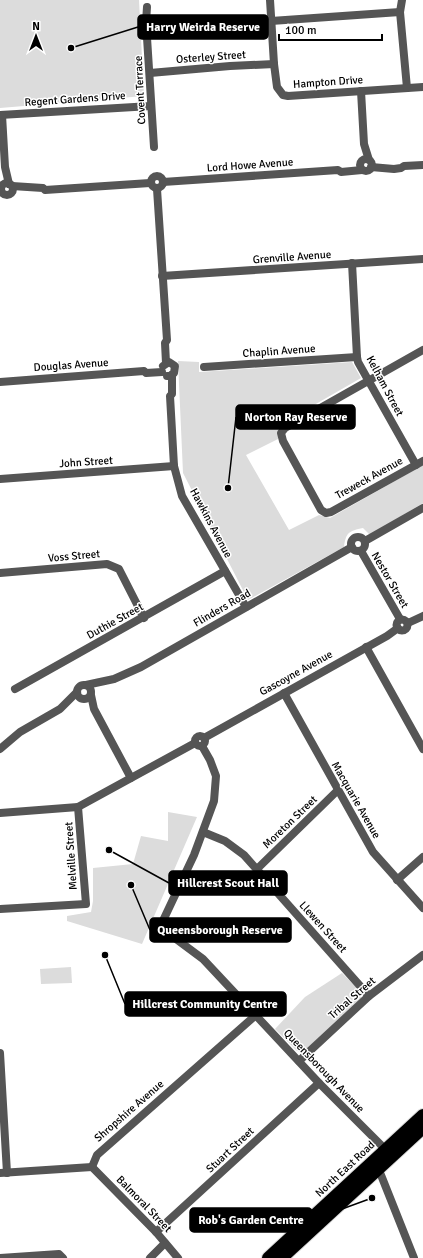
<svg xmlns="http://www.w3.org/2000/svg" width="423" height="1258" viewBox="0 0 423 1258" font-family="Signika,sans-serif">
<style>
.green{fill:#dcdcdc}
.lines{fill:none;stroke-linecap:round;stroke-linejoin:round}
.highway-casing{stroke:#dbdbdb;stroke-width:14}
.street{stroke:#555;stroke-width:8}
.highway{stroke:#000;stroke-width:12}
.labels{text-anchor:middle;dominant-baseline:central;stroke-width:3;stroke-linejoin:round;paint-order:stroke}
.street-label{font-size:11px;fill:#000;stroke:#fff}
.leader{fill:none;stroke:#000;stroke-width:1.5}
.callout-dot{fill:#000;stroke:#fff;stroke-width:1.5}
.callout{fill:#000;stroke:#000;stroke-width:1.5}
.callout-label{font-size:12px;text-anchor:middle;font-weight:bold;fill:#fff}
</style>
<rect width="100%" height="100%" fill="#fff"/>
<g class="green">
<path d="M0,0H139L144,96L0,108Z"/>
<path d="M178,361L199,362V372L352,362L361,378L288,420L280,428L278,439L246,455L289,530L319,515L330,518L423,465V503L370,535L363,528C349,531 346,532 344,547L248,600L183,473Z"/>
<path d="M168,812L197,817L142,944L67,921V916L91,912L93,901V868L133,864L141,836L168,841Z"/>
<path d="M71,967L72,983L41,984L40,969Z"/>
<path d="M342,973L361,992V998L303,1052L297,1051L275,1029L305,997Z"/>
</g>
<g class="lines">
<g class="highway-casing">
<g id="highway">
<path d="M268,1258L423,1115"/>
<path d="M282,1258L423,1128"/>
</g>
</g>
<g class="street">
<path d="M270,0L274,64L277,87L283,95L288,96L423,87"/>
<path d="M402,0L400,12L407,88"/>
<path d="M147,7L146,22L154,147"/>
<path d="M271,21L400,12"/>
<path d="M150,73L230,66L274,64"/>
<path d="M361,91L364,144L369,160"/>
<path d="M0,115L151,106"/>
<path d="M2,115L5,167L9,184"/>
<circle cx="366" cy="165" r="6"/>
<path d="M371,167L394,169L401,168L404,166L423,165"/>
<circle cx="157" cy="182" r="6"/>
<path d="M163,182L338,170L341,172L362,170"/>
<circle cx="7" cy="189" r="6"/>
<path d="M12,186L43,188L45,190L150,183"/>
<path d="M157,189L167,340L165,343L166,363"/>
<path d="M352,263L357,357L358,362L416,465"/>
<path d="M162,276L423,259"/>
<path d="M423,350L285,428L281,433L283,441L321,510L326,513L331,512L423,461"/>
<path d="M163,366L169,362L175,366L174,373L170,376H167"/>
<path d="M204,367L357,357"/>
<path d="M172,375V394L170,396L174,466L182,496L246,607"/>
<path d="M0,382L144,371L146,373L162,372"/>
<path d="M0,479L174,466"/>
<circle cx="358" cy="544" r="7"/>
<path d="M365,541L423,508"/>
<path d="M361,551L400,619"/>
<path d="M0,573L107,564L119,569L144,618"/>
<circle cx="402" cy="625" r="5.5"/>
<path d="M408,623L423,616"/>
<path d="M366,647L423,749"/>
<circle cx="84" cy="692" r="7"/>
<path d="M86,685L114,679L141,667L352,547"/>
<path d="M15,689L225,571"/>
<path d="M284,693L373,852L423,908"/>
<path d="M91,695L94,709L131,778"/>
<circle cx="200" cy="741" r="5"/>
<path d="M204,738L387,636L398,628"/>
<path d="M202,746L210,760L216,776L214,801L194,855L160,927L203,959L319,1083L385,1149"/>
<path d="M0,749L20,732L60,709L77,692"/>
<path d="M0,813L78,807L195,743"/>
<path d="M203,832L225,841L244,855L369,996"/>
<path d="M257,869L338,790"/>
<path d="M397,880L423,857"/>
<path d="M0,909L86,904L78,807"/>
<path d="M0,1053L7,1173"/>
<path d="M299,1061L369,996L423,955"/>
<path d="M92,1167L97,1155L256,1015"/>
<path d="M92,1167L156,1232L178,1258"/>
<path d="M377,1170L381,1175L414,1258"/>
<path d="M0,1173L92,1167"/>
<path d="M156,1232L319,1083"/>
<path d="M0,1258L59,1254L63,1258"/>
<path d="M150,1258L165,1243"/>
</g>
<use href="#highway" class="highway"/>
</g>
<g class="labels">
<g class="street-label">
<text transform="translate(211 57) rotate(-4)">Osterley Street</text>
<text transform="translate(328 82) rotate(-4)">Hampton Drive</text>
<text transform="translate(140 90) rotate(-93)">Covent Terrace</text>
<text transform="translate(75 99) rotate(-4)">Regent Gardens Drive</text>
<text transform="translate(250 165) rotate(-4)">Lord Howe Avenue</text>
<text transform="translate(292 257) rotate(-4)">Grenville Avenue</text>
<text transform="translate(279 351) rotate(-4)">Chaplin Avenue</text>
<text transform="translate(71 365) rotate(-4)">Douglas Avenue</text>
<text transform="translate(385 386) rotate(62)">Kelham Street</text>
<text transform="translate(86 462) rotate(-4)">John Street</text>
<text transform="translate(369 478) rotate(-29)">Treweck Avenue</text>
<text transform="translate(211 523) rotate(62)">Hawkins Avenue</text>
<text transform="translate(74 556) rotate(-5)">Voss Street</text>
<text transform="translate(390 580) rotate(60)">Nestor Street</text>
<text transform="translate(222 608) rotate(-30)">Flinders Road</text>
<text transform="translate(115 621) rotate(-29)">Duthie Street</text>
<text transform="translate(296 673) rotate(-29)">Gascoyne Avenue</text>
<text transform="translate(356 800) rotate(60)">Macquarie Avenue</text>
<text transform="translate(290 822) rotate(-44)">Moreton Street</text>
<text transform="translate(71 856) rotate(-94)">Melville Street</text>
<text transform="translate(323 927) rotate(48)">Llewen Street</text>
<text transform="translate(352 998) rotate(-41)">Tribal Street</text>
<text transform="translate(324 1071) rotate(46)">Queensborough Avenue</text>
<text transform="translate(129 1111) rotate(-41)">Shropshire Avenue</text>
<text transform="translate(230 1150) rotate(-43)">Stuart Street</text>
<text transform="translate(345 1169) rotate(-43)">North East Road</text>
<text transform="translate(144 1204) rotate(46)">Balmoral Street</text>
</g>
</g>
<path class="leader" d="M71 48L138 27M228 488L236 417M109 850L169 883M131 885L150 930M105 955L125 1004M372 1198L312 1220"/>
<g class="callout-dot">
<circle cx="71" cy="48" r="4"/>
<circle cx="228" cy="488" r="4"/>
<circle cx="109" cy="850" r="4"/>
<circle cx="131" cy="885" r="4"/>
<circle cx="105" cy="955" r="4"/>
<circle cx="372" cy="1198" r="4"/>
</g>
<g class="callout">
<rect x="138" y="15" width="130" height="24" rx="4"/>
<rect x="236" y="405" width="119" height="24" rx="4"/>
<rect x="169" y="871" width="118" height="24" rx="4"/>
<rect x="150" y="918" width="141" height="24" rx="4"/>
<rect x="125" y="992" width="161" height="24" rx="4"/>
<rect x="190" y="1208" width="122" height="24" rx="4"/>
</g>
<g class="callout-label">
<text x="203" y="31">Harry Weirda Reserve</text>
<text x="296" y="421">Norton Ray Reserve</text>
<text x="228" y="887">Hillcrest Scout Hall</text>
<text x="220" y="934">Queensborough Reserve</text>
<text x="205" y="1008">Hillcrest Community Centre</text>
<text x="251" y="1224">Rob's Garden Centre</text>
</g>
<g transform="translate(36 36)" stroke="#ffffff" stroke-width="3" paint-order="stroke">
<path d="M0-3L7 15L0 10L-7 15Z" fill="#000000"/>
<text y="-6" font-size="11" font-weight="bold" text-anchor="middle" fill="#000000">N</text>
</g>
<path d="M279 34v6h103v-6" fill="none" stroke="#000000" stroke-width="2"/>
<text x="285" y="34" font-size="12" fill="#000000" stroke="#ffffff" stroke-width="3" paint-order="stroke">100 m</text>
</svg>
